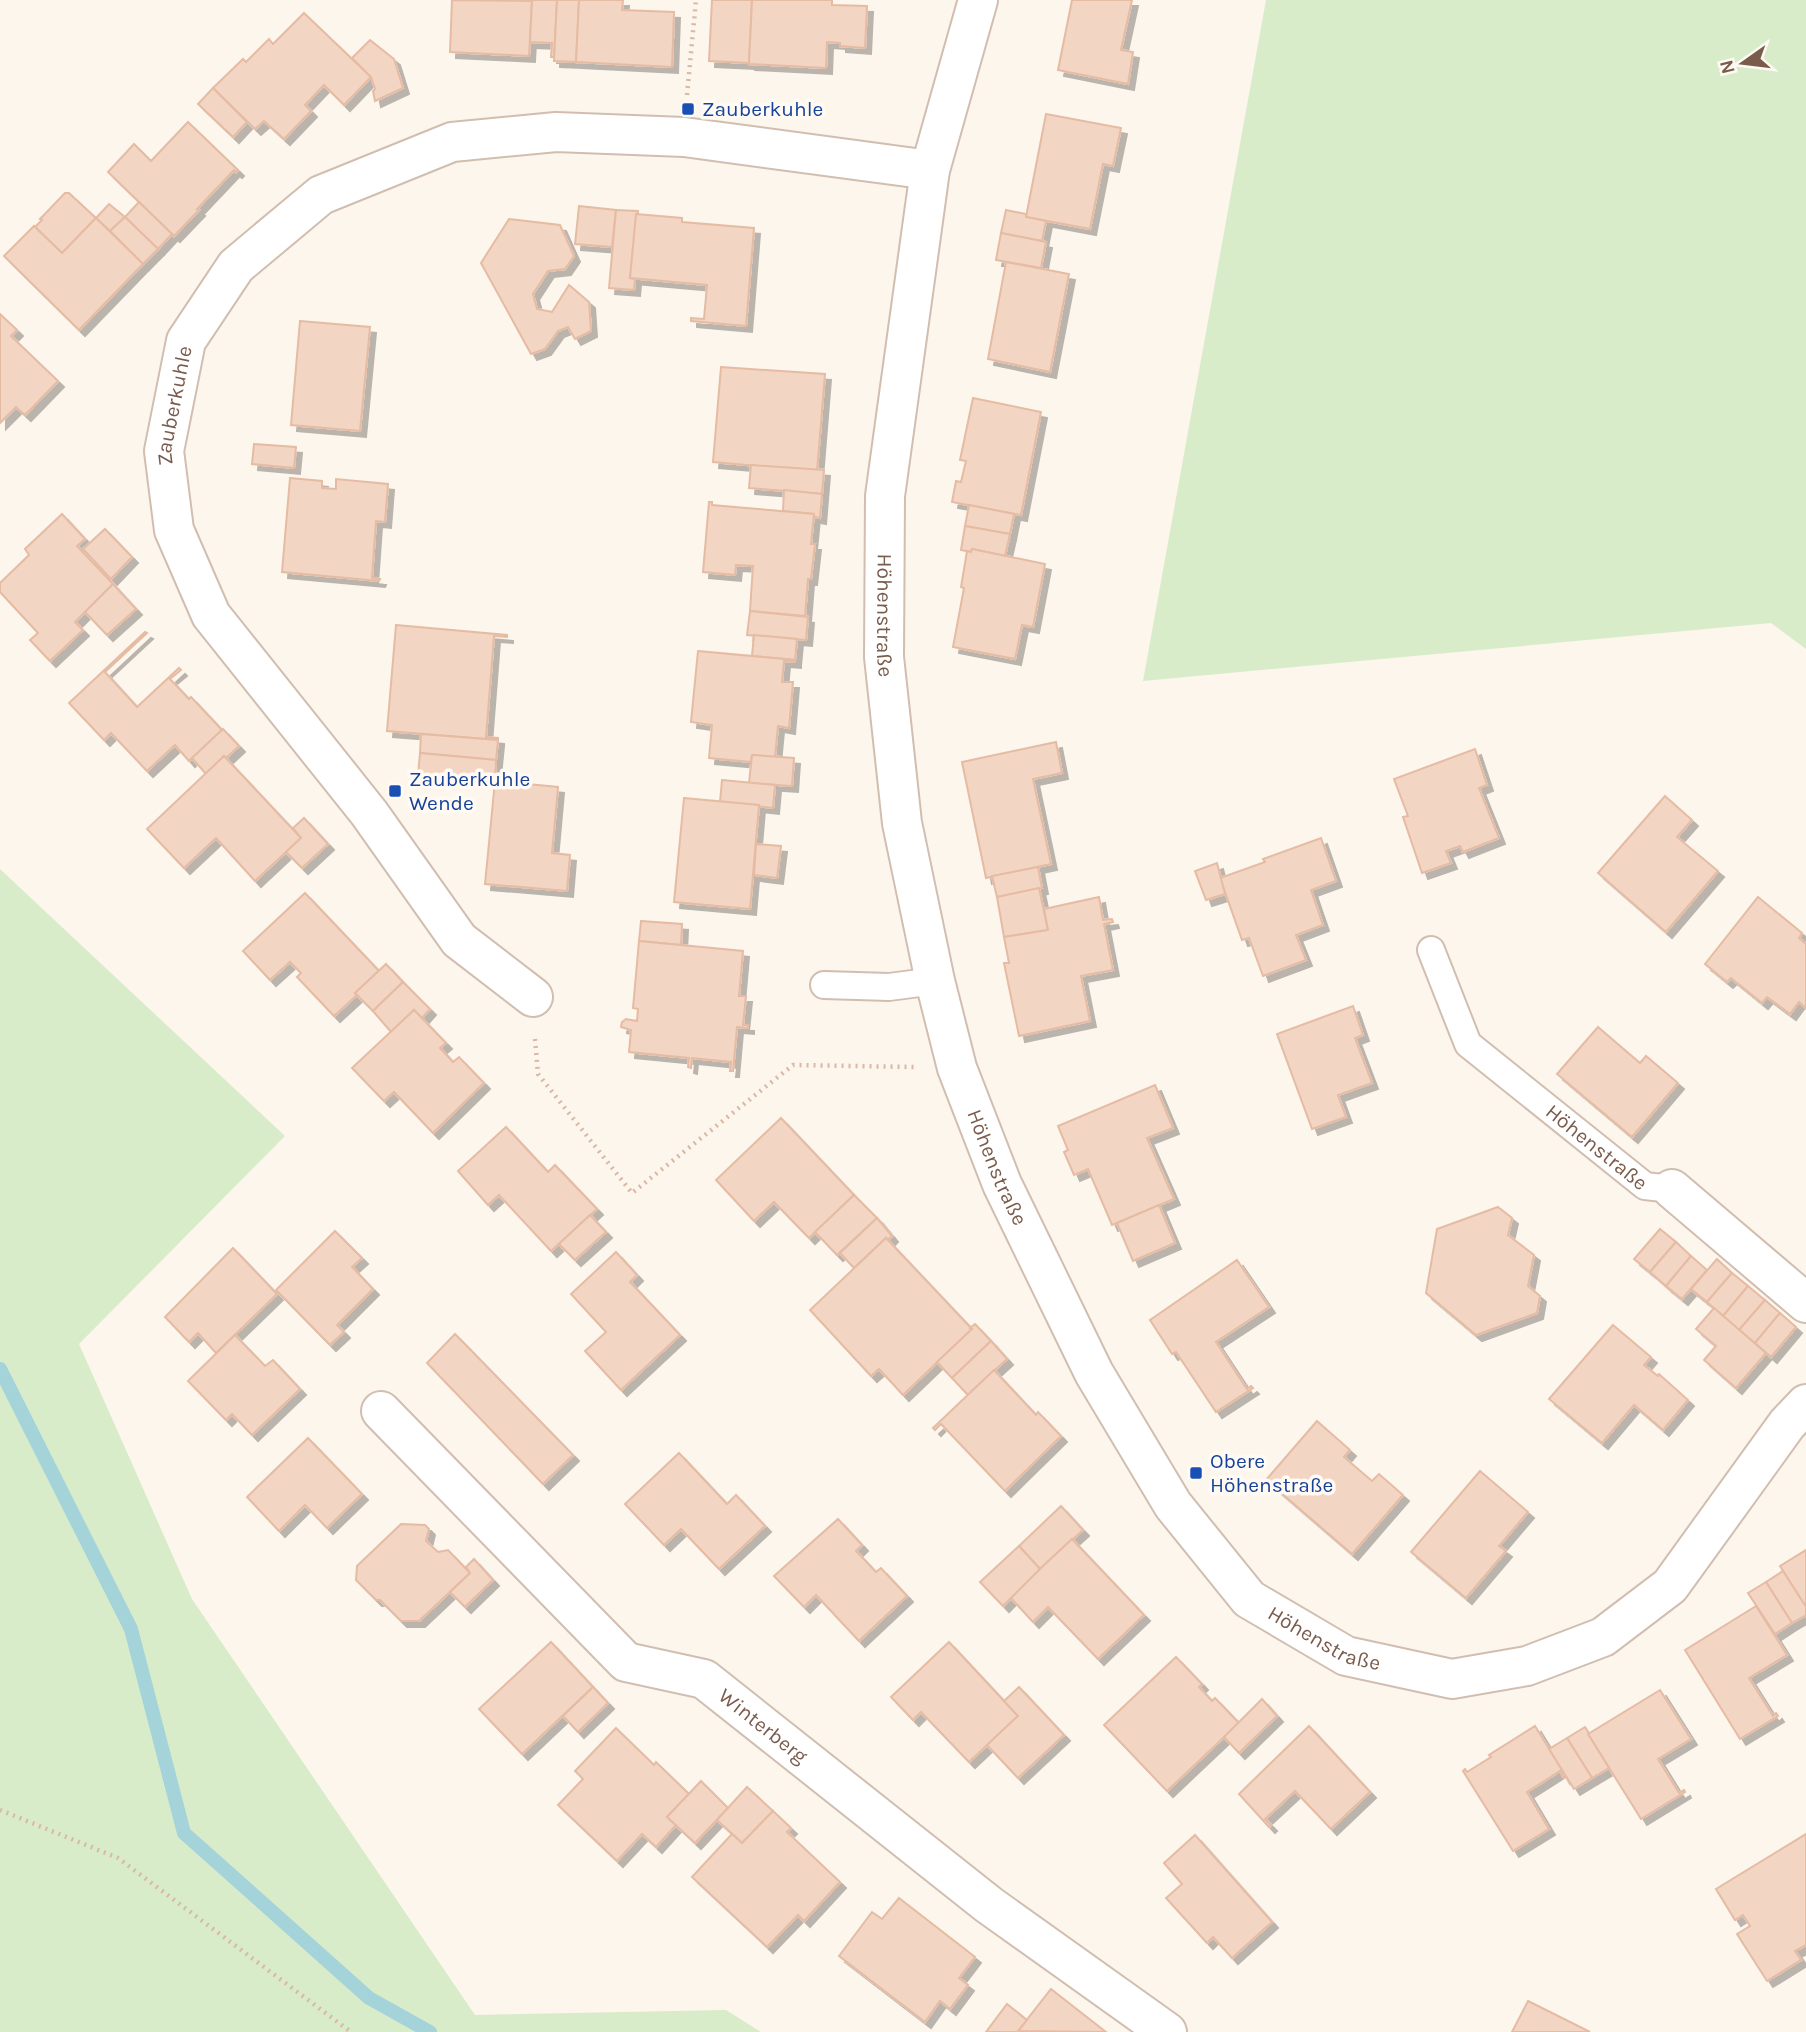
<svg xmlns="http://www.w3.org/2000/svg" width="1806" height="2032" viewBox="0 0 1806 2032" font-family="Karla,sans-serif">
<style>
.green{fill:#d8ecc9}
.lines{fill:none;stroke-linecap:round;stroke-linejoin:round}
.stream{stroke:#a5d3da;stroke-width:14}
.building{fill:#f3d5c3;stroke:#e6bba3;stroke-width:2;filter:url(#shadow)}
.lane-casing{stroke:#d1beb0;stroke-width:30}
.street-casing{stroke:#d1beb0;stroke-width:42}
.path{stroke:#d9b8a5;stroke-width:4.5;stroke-dasharray:2 5;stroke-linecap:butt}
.lane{stroke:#fff;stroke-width:26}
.street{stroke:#fff;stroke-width:38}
.transit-dot{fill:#1a4fb4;stroke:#fffaf3;stroke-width:2.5}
.labels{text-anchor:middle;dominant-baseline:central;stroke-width:7;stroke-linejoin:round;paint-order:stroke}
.transit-label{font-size:21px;fill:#164399;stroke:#fffaf3;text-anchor:start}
.street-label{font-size:21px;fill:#7a5c4d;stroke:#fffaf3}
</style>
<defs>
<filter id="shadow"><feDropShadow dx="6" dy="6" stdDeviation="0" flood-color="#0004"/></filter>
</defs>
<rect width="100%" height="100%" fill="#fdf6ec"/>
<g class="green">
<path d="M1266,0H1806V649L1771,623L1143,681Z"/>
<path d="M0,869L285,1136L79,1344L192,1599L475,2015L726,2010L761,2032H0Z"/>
</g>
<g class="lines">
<path class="stream" d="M0,1369L131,1629L184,1833L369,1998L430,2032"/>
</g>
<g class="building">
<path d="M452,0L532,1L529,56L450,52Z"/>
<path d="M532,0H557L554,57H551L552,43L530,42Z"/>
<path d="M557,0H579L576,62L554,61Z"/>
<path d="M579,0H623L622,10L674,12L672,67L576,62Z"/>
<path d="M712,0H752L749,63L709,61Z"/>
<path d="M752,0H832V5L867,6L865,48L840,46V43L827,42L826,68L749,64Z"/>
<path d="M1072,0H1132L1121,50L1133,52L1128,84L1058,70Z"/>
<path d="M304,13L371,77L344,105L324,85L305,105L311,111L284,139L264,121L255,129L213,88L243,59L246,62L269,39L273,44Z"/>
<path d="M370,40L394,59L403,88L375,101L373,91L375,89L371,77L352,58Z"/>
<path d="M213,88L247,122L233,137L198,104Z"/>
<path d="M1046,114L1121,128L1113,166L1103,164L1090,229L1026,217Z"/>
<path d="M188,122L238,170L236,172L234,170L197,209L199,210L174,236L108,172L134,144L151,161Z"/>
<path d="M65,193H69L96,218L62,253L35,227L42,220L40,219Z"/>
<path d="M139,202L172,234L158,249L125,217Z"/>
<path d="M109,204L125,217L110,231L96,218Z"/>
<path d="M579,206L616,210L612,247L575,244Z"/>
<path d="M616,210L638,211L630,278L635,279L634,290L609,288Z"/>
<path d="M1006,210L1026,214V217L1046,221L1042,241L1001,233Z"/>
<path d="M636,214L682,218V222L754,228L746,326L691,321V318L704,319L707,285L630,278Z"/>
<path d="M125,217L158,249L143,264L110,231Z"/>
<path d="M96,218L143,264L79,330L4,256L34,226L62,253Z"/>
<path d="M509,219L560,225L574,256L565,269L548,271L533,294L537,309L552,312L569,285L589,302L591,331L575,339L568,327L558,331L545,349L531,354L481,263Z"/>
<path d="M1001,233L1046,242L1041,268L996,260Z"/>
<path d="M1006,262L1069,274L1050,372L988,359Z"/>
<path d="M0,314L17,330L11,336L58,381L25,415L16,407L0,423Z"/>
<path d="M300,321L370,327L360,431L291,425Z"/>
<path d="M721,367L825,374L817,471L713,462Z"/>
<path d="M973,398L1041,412L1021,515L952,502L956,481L961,482L966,461L960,460Z"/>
<path d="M254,444L296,447L294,468L252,464Z"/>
<path d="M751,465L824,470L822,494L749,488Z"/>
<path d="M290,478L322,481V488L336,489V479L388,484L385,522L376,521L372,578L380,579L379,581L282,572Z"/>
<path d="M784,490L822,494L820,518L814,517V514L783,511Z"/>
<path d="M709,502H712V505L814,514L811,544H815L811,579H808L805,616L750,611L753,566L736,565L735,575L703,572Z"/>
<path d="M969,505L1014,514L1010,534L965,526Z"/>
<path d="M62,514L85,539L77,546L113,584L75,622L83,630L50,661L30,640L38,633L0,592V583L29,555L25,549Z"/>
<path d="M965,526L1010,534L1005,556L972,549L971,552L961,550Z"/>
<path d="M105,529L132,557L111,579L83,549Z"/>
<path d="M972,549L1045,564L1033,627L1022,625L1015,659L953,647L964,588L961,587L967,551L971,552Z"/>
<path d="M113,584L136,609L107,635L85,612Z"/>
<path d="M750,611L808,617L806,640L747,635Z"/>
<path d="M396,625L507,635V637L494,636L486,737L498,738V740L387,731Z"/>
<path d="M145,632L147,633L105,672L137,707L179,668L181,670L170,679L189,699L191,697L222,730L189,761L175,745L147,771L111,733L104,740L69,703Z"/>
<path d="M754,635L797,639L795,660L752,656Z"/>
<path d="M698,651L795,660V662L784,661L782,682H793L789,728L778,726L775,757L752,755L751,762L709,758L712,725L691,722Z"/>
<path d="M223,729L239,746L226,758L224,756L206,774L192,758Z"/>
<path d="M421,734L498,740L496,760L420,753Z"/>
<path d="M1056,742L1062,773L1033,779L1051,864L986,878L962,762Z"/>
<path d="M1475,749L1487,785L1479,788L1499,838L1463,852L1460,846L1446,851L1451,863L1422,873L1403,817L1408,816L1394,779Z"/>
<path d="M420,753L496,760L495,781L418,775Z"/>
<path d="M752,755L794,758L792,786L749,783Z"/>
<path d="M224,756L301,838L255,881L216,838L184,868L147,829Z"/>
<path d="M722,780L775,785L773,808L720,802Z"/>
<path d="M495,781L558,787L552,853L570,855L567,891L485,884Z"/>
<path d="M1665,796L1692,820L1677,837L1718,871L1666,932L1598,873Z"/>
<path d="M684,798L759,805L750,909L674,902Z"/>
<path d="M304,818L328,844L302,868L286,852L301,838L293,828Z"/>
<path d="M1321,838L1336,881L1311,890L1323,925L1296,935L1306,960L1263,976L1249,938L1242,940L1220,878L1265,862L1263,859Z"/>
<path d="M756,844L781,846L777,878L754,875Z"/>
<path d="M1217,863L1225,894L1206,900L1195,871Z"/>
<path d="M1038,867L1042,888L997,897L992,876Z"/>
<path d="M1039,888L1048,930L1004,937L997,897Z"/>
<path d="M305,893L379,971L355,993L357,995L334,1016L297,977L301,973L290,962L270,980L243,951Z"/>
<path d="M1099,897L1103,920L1112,919L1113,922L1104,924L1113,970L1081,976L1090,1021L1019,1036L1004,963H1009L1004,937L1048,930L1044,909Z"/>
<path d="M1758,897L1802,933L1799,938L1806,944V1008L1799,1002L1790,1014L1767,997L1762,1003L1731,978L1727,982L1705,964Z"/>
<path d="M641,921L682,924L681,945L639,941Z"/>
<path d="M639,941L743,951L739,996H746L743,1025H748V1028L737,1027L733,1071H730L731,1062L692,1058L691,1068L688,1067L689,1058L629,1052L631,1030L621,1027L622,1022L626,1019L637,1021L638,1009L633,1008Z"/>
<path d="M386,964L403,982L373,1011L355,993Z"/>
<path d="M403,982L430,1009L422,1018L414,1010L391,1032L373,1011Z"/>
<path d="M1353,1006L1363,1035L1355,1038L1372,1083L1338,1095L1346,1117L1312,1129L1277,1034Z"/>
<path d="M414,1010L446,1043L440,1048L453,1062L459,1057L484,1083L433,1133L394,1092L384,1101L352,1068Z"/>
<path d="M1598,1027L1640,1063L1646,1056L1678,1083L1632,1137L1557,1074Z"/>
<path d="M1155,1085L1173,1128L1147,1138L1174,1199L1112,1225L1088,1169L1074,1175L1064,1152L1068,1150L1058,1126Z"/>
<path d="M781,1118L854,1195L809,1238L774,1202L754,1221L716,1180Z"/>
<path d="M506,1127L548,1172L555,1165L597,1209L551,1251L499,1195L488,1205L458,1171Z"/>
<path d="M854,1195L877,1218L837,1255L815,1232Z"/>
<path d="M1159,1205L1175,1243L1133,1261L1117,1223Z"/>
<path d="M1498,1207L1512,1218L1508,1235L1534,1255L1528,1286L1540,1296L1537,1313L1476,1335L1426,1293L1437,1229Z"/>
<path d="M590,1215L606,1232L575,1260L559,1244Z"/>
<path d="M877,1218L892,1236L888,1240L886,1238L854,1268L840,1253Z"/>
<path d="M1660,1229L1676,1242L1650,1272L1634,1259Z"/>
<path d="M335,1231L362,1258L352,1267L373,1289L337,1325L344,1332L330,1345L276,1290Z"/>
<path d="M886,1238L972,1329L903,1395L879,1369L871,1376L810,1310Z"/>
<path d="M1676,1242L1691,1256L1666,1286L1650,1272Z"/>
<path d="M233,1248L277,1294L216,1353L198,1333L189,1342L165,1317Z"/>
<path d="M616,1252L637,1275L630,1282L680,1335L621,1390L585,1351L606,1332L571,1294Z"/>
<path d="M1691,1256L1707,1270L1682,1299L1666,1286Z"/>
<path d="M1717,1259L1732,1273L1707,1302L1691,1289Z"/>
<path d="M1237,1260L1269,1307L1216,1342L1247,1389L1251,1386L1253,1388L1216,1412L1176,1352L1172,1354L1150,1320Z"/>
<path d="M1732,1273L1748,1286L1723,1316L1707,1302Z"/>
<path d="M1748,1286L1765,1300L1739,1330L1723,1316Z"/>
<path d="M1765,1300L1780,1313L1755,1343L1739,1330Z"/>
<path d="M1714,1308L1766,1353L1736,1388L1704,1360L1716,1346L1696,1329Z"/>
<path d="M1780,1313L1796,1327L1771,1357L1755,1343Z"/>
<path d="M975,1324L991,1341L952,1378L937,1362L972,1329L970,1328Z"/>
<path d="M1613,1325L1651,1357L1644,1365L1658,1376L1659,1374L1688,1400L1663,1430L1634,1405L1602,1443L1549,1399Z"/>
<path d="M455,1334L573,1455L543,1484L427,1363Z"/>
<path d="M235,1335L265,1366L273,1360L300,1389L252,1435L232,1414L226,1420L188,1381Z"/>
<path d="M991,1341L1007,1359L968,1395L952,1378Z"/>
<path d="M994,1370L1036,1415L1038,1412L1061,1436L1005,1491L941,1424L935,1430L933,1428Z"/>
<path d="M1317,1421L1350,1450L1344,1457L1372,1481L1379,1474L1403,1495L1352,1554L1266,1480Z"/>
<path d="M308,1438L362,1494L327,1528L305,1505L279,1531L247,1497Z"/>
<path d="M679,1453L727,1504L736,1495L765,1526L719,1569L681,1529L664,1545L625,1504Z"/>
<path d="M1480,1471L1528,1512L1499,1546L1506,1551L1466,1598L1411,1552Z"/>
<path d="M1061,1506L1083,1530L1040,1569L1019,1546Z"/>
<path d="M838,1519L862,1545L856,1551L876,1572L881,1568L907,1596L859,1641L816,1595L804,1607L774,1576Z"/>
<path d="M401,1524L425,1525L429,1529L426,1541L438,1552L448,1550L470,1573L419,1621H401L380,1600H376L356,1580L357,1566Z"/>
<path d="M1072,1539L1144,1615L1098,1659L1048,1607L1033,1622L1010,1597Z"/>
<path d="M1019,1546L1040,1569L1003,1606L980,1582Z"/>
<path d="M1806,1550V1607L1780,1566Z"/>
<path d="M474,1559L493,1580L465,1607L450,1592L470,1573L466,1567Z"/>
<path d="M1783,1571L1806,1607V1615L1792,1623L1766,1582Z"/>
<path d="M1766,1582L1792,1623L1775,1634L1748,1593Z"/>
<path d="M1756,1606L1787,1655L1749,1678L1773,1716L1776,1713L1778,1716L1740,1739L1685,1650Z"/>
<path d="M551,1642L593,1687L522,1754L479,1709Z"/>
<path d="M949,1642L1018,1716L969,1762L921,1712L913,1720L891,1697Z"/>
<path d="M1176,1657L1202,1684L1199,1687L1212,1701L1215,1698L1239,1723L1167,1791L1104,1725Z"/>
<path d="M593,1687L608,1703L578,1732L563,1716Z"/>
<path d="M1019,1687L1064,1735L1018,1778L987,1745L1018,1716L1004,1701Z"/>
<path d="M1660,1690L1691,1739L1658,1759L1679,1793L1684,1790L1685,1792L1641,1819L1588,1734Z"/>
<path d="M1262,1699L1277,1716L1239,1753L1224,1737Z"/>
<path d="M1309,1726L1370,1792L1331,1829L1295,1791L1265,1819L1271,1825L1269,1827L1239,1794Z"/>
<path d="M1535,1726L1566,1776L1564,1778L1560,1771L1527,1792L1549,1829L1513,1851L1463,1771L1465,1769L1467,1772L1491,1757L1489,1755Z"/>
<path d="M1585,1727L1589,1733L1588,1734L1609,1768L1592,1778L1567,1738Z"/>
<path d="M616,1728L654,1765L656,1762L689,1794L667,1817L676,1825L656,1847L642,1834L617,1861L558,1805L583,1779L575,1771Z"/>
<path d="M1567,1738L1592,1778L1574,1789L1549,1749Z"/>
<path d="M701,1781L728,1808L695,1843L667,1817Z"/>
<path d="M747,1787L773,1811L742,1843L717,1820Z"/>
<path d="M773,1811L791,1828L787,1832L840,1882L804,1921L798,1915L767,1947L692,1877L732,1834L742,1843Z"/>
<path d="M1806,1834V1945L1795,1951L1801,1960L1767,1981L1737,1934L1750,1926L1743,1915L1735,1920L1716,1889Z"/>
<path d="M1195,1835L1272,1922L1232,1958L1213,1937L1207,1943L1166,1898L1182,1884L1164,1863Z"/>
<path d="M899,1898L975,1957L959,1978L968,1985L950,2009L940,2001L925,2022L839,1956L872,1912L882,1919Z"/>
<path d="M1051,1989L1106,2032L1018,2031Z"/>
<path d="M1528,2001L1590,2032H1512Z"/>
<path d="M1007,2004L1027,2020L1018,2031L1020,2032H986Z"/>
</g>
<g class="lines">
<g class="lane-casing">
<g id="lane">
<path id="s1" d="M1431,950L1468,1044L1645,1186L1672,1189"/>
<path d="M824,985L889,987L935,981"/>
</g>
</g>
<g class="street-casing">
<g id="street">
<path id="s2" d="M978,0L930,170L885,496L884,657L902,823L935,981L957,1068L1002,1184L1094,1373L1173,1505L1249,1599L1346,1656L1452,1679L1527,1666L1603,1637L1670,1586L1787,1424L1806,1404"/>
<path id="s3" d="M533,997L459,940L369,813L211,615L174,530L164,451L186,341L236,266L321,195L452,142L556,132L684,137L930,170"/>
<path d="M1672,1189L1806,1303"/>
<path id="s4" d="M381,1411L626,1662L704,1679L989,1905L1167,2032"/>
</g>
</g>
<g class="path">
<path d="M687,95L696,0"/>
<path d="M535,1039L538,1074L632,1193L793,1065L914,1067"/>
<path d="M0,1810L118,1858L351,2032"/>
</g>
<use href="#lane" class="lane"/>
<use href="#street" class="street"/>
</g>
<g class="transit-dot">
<rect x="681" y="102" width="14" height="14" rx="3.5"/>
<rect x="388" y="784" width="14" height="14" rx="3.5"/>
<rect x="1189" y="1466" width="14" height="14" rx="3.5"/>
</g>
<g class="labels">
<g class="transit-label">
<text x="702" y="109">Zauberkuhle</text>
<text x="409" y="779">Zauberkuhle<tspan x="409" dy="24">Wende</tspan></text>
<text x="1210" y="1461">Obere<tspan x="1210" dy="24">Höhenstraße</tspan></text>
</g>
<g class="street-label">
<text stroke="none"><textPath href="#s3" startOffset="721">Zauberkuhle</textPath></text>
<text stroke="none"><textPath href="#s2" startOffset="625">Höhenstraße</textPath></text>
<text stroke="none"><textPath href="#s1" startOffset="266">Höhenstraße</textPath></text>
<text stroke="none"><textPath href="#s2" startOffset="1192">Höhenstraße</textPath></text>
<text stroke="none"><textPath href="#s2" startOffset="1780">Höhenstraße</textPath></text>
<text stroke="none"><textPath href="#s4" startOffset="506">Winterberg</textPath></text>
</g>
</g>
<g transform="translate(1743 63) rotate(256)" stroke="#fffaf3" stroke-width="5" paint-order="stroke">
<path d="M0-5L12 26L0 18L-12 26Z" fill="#7a5c4d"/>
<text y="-10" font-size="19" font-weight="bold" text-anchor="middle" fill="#7a5c4d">N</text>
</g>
</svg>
